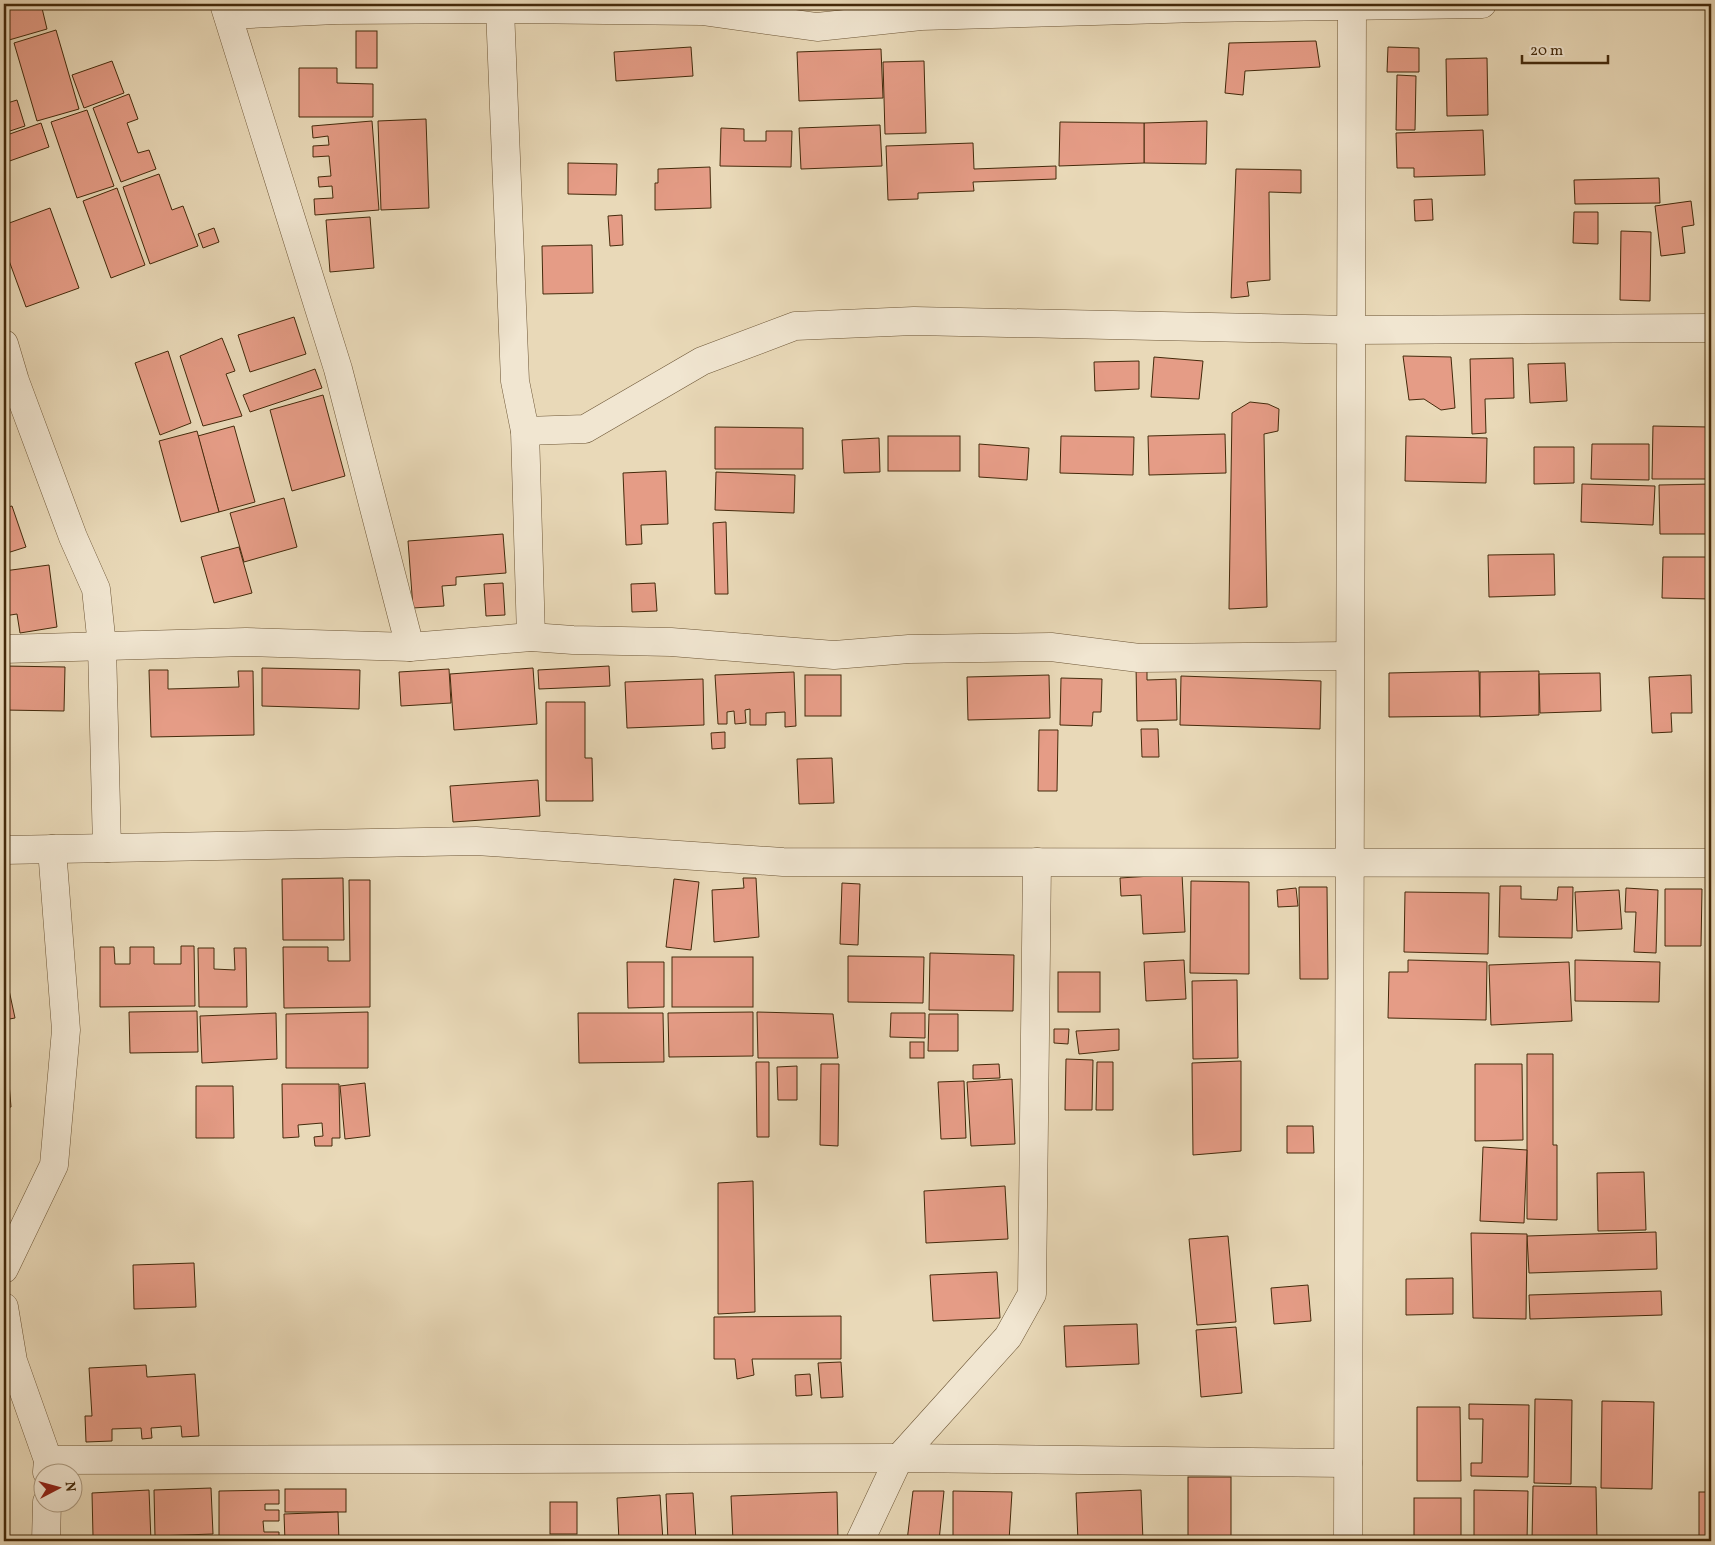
<svg xmlns="http://www.w3.org/2000/svg" width="1715" height="1545" viewBox="0 0 1715 1545" font-family="Vollkorn,serif">
<style>
.building{fill:#e59c86;stroke:#442a0b}
.lines{fill:none;stroke-linecap:round;stroke-linejoin:round}
.minor-casing{stroke:#6d5636;stroke-width:29}
.minor{stroke:#f1e6d1;stroke-width:28}
</style>
<rect width="100%" height="100%" fill="#e9d9b8"/>
<filter id="stains"><feTurbulence type="fractalNoise" baseFrequency=".004" numOctaves="4"/><feColorMatrix values="0 0 0 0 .2 0 0 0 0 .09 0 0 0 0 .02 0 0 0 .5 -.17"/></filter>
<radialGradient id="worn" r=".72"><stop offset=".6" stop-color="#630" stop-opacity="0"/><stop offset="1" stop-color="#630" stop-opacity=".3"/></radialGradient>
<g class="building">
<path d="M4,4H41L47,29L9,40L4,21Z"/>
<path d="M56,30L79,109L37,121L14,43Z"/>
<rect x="356" y="31" width="21" height="37"/>
<path d="M1316,41L1320,67L1245,71L1243,95L1225,93L1229,43Z"/>
<path d="M691,47L693,76L616,81L614,52Z"/>
<path d="M1388,47L1419,48V72H1387Z"/>
<path d="M881,49L883,98L799,101L797,52Z"/>
<path d="M1487,58L1488,115L1447,116L1446,59Z"/>
<path d="M112,61L124,93L84,108L72,75Z"/>
<path d="M924,61L926,133L885,134L883,62Z"/>
<path d="M299,68H337V83L373,84V117H299Z"/>
<path d="M1397,75L1416,76L1415,130H1396Z"/>
<path d="M129,94L138,119L127,123L138,153L149,150L156,169L121,182L93,108Z"/>
<path d="M17,100L25,126L4,133V104Z"/>
<path d="M87,110L114,186L77,198L51,122Z"/>
<path d="M426,119L429,208L381,210L378,121Z"/>
<path d="M372,121L379,210L315,215L314,199L333,198L332,186L319,187L318,177L331,176L329,156L313,157V146L329,145L328,136L313,138L312,126Z"/>
<path d="M1207,121L1206,164L1144,163V123Z"/>
<path d="M1060,122L1144,123V163L1059,166Z"/>
<path d="M41,123L49,147L4,163V136Z"/>
<path d="M880,125L882,166L801,169L799,128Z"/>
<path d="M721,128L744,129V141H766V131H792L791,167L720,166Z"/>
<path d="M1483,130L1485,175L1414,177V168H1397L1396,133Z"/>
<path d="M973,143L974,169L1056,166V179L973,182L974,191L918,193V199L888,200L886,146Z"/>
<path d="M568,163L617,164L616,195L568,194Z"/>
<path d="M710,167L711,208L655,210V183H658V169Z"/>
<path d="M1236,169L1301,170V193L1269,192L1270,280L1247,282L1249,296L1231,298Z"/>
<path d="M159,174L172,210L183,206L198,246L150,264L123,187Z"/>
<path d="M1659,178L1660,203L1575,204L1574,180Z"/>
<path d="M117,188L145,265L111,278L83,201Z"/>
<path d="M1432,199L1433,220L1415,221L1414,200Z"/>
<path d="M1691,201L1694,225L1682,227L1685,253L1661,256L1655,206Z"/>
<path d="M50,208L79,288L26,307L4,247V225Z"/>
<path d="M1574,212H1598V244L1573,243Z"/>
<path d="M622,215L623,245L610,246L608,216Z"/>
<path d="M370,217L374,268L330,272L326,220Z"/>
<path d="M214,228L219,242L203,248L198,234Z"/>
<path d="M1621,231L1651,232L1650,301L1620,300Z"/>
<path d="M592,245L593,293L543,294L542,246Z"/>
<path d="M294,317L306,354L250,372L238,335Z"/>
<path d="M222,338L235,371L226,374L242,416L203,426L180,356Z"/>
<path d="M168,351L191,423L160,435L135,363Z"/>
<rect x="1709" y="355" width="2" height="65"/>
<path d="M1403,356L1451,357L1455,408L1441,410L1424,399L1409,400Z"/>
<path d="M1154,357L1203,361L1199,399L1151,397Z"/>
<path d="M1513,358L1514,398L1485,399L1486,433L1472,434L1470,359Z"/>
<path d="M1139,361V389L1095,391L1094,362Z"/>
<path d="M1565,363L1567,401L1530,403L1528,364Z"/>
<path d="M315,369L322,388L250,412L243,395Z"/>
<path d="M323,395L345,476L292,491L270,410Z"/>
<path d="M1250,402L1268,404L1279,409L1278,431L1264,434L1267,607L1229,609L1232,413Z"/>
<path d="M234,426L255,502L219,512L198,436Z"/>
<path d="M1653,426L1709,427V479H1652Z"/>
<path d="M715,427L803,428V469H715Z"/>
<path d="M197,431L219,512L181,522L159,441Z"/>
<path d="M1225,434L1226,473L1149,475L1148,436Z"/>
<rect x="888" y="436" width="72" height="35"/>
<path d="M1061,436L1134,437L1133,475L1060,473Z"/>
<path d="M1406,436L1487,438L1486,483L1405,481Z"/>
<path d="M879,438L880,472L844,473L842,440Z"/>
<path d="M979,444L1029,448L1027,480L979,477Z"/>
<path d="M1592,444H1649V480L1591,479Z"/>
<path d="M1534,447H1574V483L1534,484Z"/>
<path d="M666,471L668,524L641,525L642,544L626,545L623,473Z"/>
<path d="M716,472L795,475L794,513L715,510Z"/>
<path d="M1582,484L1655,486L1653,525L1581,522Z"/>
<path d="M1711,484V534H1660L1659,485Z"/>
<path d="M284,498L297,547L244,562L230,513Z"/>
<path d="M12,506L26,547L4,554V508Z"/>
<path d="M726,522L728,594H715L713,523Z"/>
<path d="M503,534L506,573L456,577V585L442,586L444,606L413,608L408,541Z"/>
<path d="M239,547L252,593L214,603L201,557Z"/>
<path d="M1554,554L1555,595L1489,597L1488,555Z"/>
<path d="M1663,557H1711V599L1662,598Z"/>
<path d="M49,565L57,627L20,633L17,614L4,616V571Z"/>
<path d="M503,583L505,615L486,616L484,584Z"/>
<path d="M655,583L657,611L632,612L631,584Z"/>
<path d="M1147,665V680L1176,679L1177,720L1137,721L1136,666Z"/>
<path d="M4,666L65,667L64,711L4,710Z"/>
<path d="M609,666L610,686L539,689L538,670Z"/>
<path d="M262,668L360,670L359,709L262,706Z"/>
<path d="M533,668L537,724L454,730L450,674Z"/>
<path d="M449,669L451,703L401,706L399,672Z"/>
<path d="M149,670H168V689L239,687L238,671H253L254,735L151,737Z"/>
<path d="M1479,671L1480,716L1389,717V673Z"/>
<path d="M1539,671V715L1480,717V672Z"/>
<path d="M794,672L796,726L785,727V712L766,713V725H750V709L745,710L746,723L735,724L734,711L727,712V724H718L715,675Z"/>
<path d="M1600,673L1601,711L1540,713L1539,674Z"/>
<rect x="805" y="675" width="36" height="41"/>
<path d="M1049,675L1050,718L968,720L967,677Z"/>
<path d="M1691,675L1692,713H1671L1672,732L1652,733L1649,677Z"/>
<path d="M1181,676L1321,681L1320,729L1180,725Z"/>
<path d="M1061,678L1102,679L1101,712H1093L1092,726L1060,725Z"/>
<path d="M703,679L704,725L627,728L625,682Z"/>
<path d="M546,702H585V758H592L593,801H546Z"/>
<path d="M1141,729H1158L1159,757H1142Z"/>
<path d="M1039,730H1058L1057,791H1038Z"/>
<path d="M725,732V748L712,749L711,733Z"/>
<path d="M832,758L834,803L799,804L797,759Z"/>
<path d="M538,780L540,816L453,822L450,786Z"/>
<path d="M1182,874L1185,932L1143,934L1141,895L1121,896L1120,878Z"/>
<path d="M343,878L344,940H283L282,879Z"/>
<path d="M743,878H756L759,937L714,942L712,890L744,888Z"/>
<path d="M674,879L699,882L691,950L666,947Z"/>
<path d="M349,880H370V1007L284,1008L283,947H328V961H350Z"/>
<path d="M1191,881L1249,882V974L1190,973Z"/>
<path d="M842,883L860,884L858,945L840,944Z"/>
<path d="M1500,886H1521V899L1557,900L1558,887H1573L1572,938L1499,937Z"/>
<path d="M1299,887H1327L1328,979H1300Z"/>
<path d="M1296,888L1298,906L1278,907L1277,890Z"/>
<path d="M1626,888L1658,890L1656,953L1634,952L1636,912H1625Z"/>
<path d="M1665,889H1702L1701,946H1665Z"/>
<path d="M1619,890L1622,929L1577,931L1575,892Z"/>
<path d="M1405,892L1489,893L1488,954L1404,952Z"/>
<path d="M181,946H194L195,1006L100,1007V947H114L115,964H130V947H154V964H181Z"/>
<path d="M198,948H214V969L235,970L234,948H246L247,1007H199Z"/>
<path d="M930,953L1014,955L1013,1011L929,1010Z"/>
<path d="M848,956L924,957L923,1003L848,1002Z"/>
<rect x="672" y="957" width="81" height="50"/>
<path d="M1184,960L1186,999L1146,1001L1144,962Z"/>
<path d="M1408,960L1487,962L1486,1020L1388,1018L1389,972H1408Z"/>
<path d="M1575,960L1660,962L1659,1002L1575,1001Z"/>
<path d="M627,962H664V1007L628,1008Z"/>
<path d="M1569,962L1572,1021L1491,1025L1489,965Z"/>
<rect x="1058" y="972" width="42" height="40"/>
<path d="M1237,980L1238,1058L1193,1059L1192,981Z"/>
<path d="M9,990L15,1018L4,1020V991Z"/>
<path d="M197,1011L198,1052L130,1053L129,1012Z"/>
<path d="M368,1012V1068H286V1014Z"/>
<path d="M753,1012V1056L669,1057L668,1013Z"/>
<path d="M757,1012L833,1014L838,1058H758Z"/>
<path d="M276,1013L277,1059L202,1063L200,1016Z"/>
<path d="M578,1013H663L664,1062L579,1063Z"/>
<path d="M891,1013H925V1038L890,1037Z"/>
<path d="M929,1014H958V1051H928Z"/>
<path d="M1054,1029H1069L1068,1044L1054,1043Z"/>
<path d="M1119,1029V1050L1079,1054L1076,1031Z"/>
<rect x="910" y="1042" width="14" height="16"/>
<path d="M1527,1054H1553V1145H1557V1220L1527,1219Z"/>
<path d="M1066,1059L1093,1060L1092,1110H1065Z"/>
<path d="M1241,1061V1151L1193,1155L1192,1063Z"/>
<path d="M756,1062H769V1137H757Z"/>
<path d="M1097,1062H1113V1110H1096Z"/>
<path d="M821,1064H839L838,1146L820,1145Z"/>
<path d="M999,1064L1000,1078L973,1079V1065Z"/>
<path d="M1475,1064H1522L1523,1140L1475,1141Z"/>
<path d="M797,1066V1100H778L777,1067Z"/>
<path d="M4,1071H8L11,1107L4,1108Z"/>
<path d="M1012,1079L1015,1144L971,1146L967,1082Z"/>
<path d="M964,1081L966,1138L941,1139L938,1082Z"/>
<path d="M365,1083L370,1136L345,1139L340,1086Z"/>
<path d="M282,1084H339L340,1138H332V1146H315L314,1137L323,1136L322,1123L298,1125L299,1137L283,1138Z"/>
<path d="M196,1086H233L234,1138H196Z"/>
<path d="M1287,1126H1313L1314,1153H1287Z"/>
<path d="M1483,1147L1527,1150L1524,1223L1480,1221Z"/>
<path d="M1644,1172L1646,1230L1598,1231L1597,1173Z"/>
<path d="M753,1181L755,1312L718,1314V1183Z"/>
<path d="M1005,1186L1008,1239L926,1243L924,1191Z"/>
<path d="M1656,1232L1657,1269L1529,1273L1527,1236Z"/>
<path d="M1471,1233L1527,1234L1526,1319L1473,1318Z"/>
<path d="M1228,1236L1236,1322L1197,1325L1189,1239Z"/>
<path d="M194,1263L196,1307L134,1309L133,1265Z"/>
<path d="M997,1272L1000,1318L933,1321L930,1275Z"/>
<path d="M1453,1278V1314L1406,1315V1279Z"/>
<path d="M1308,1285L1311,1321L1274,1324L1271,1288Z"/>
<path d="M1661,1291L1662,1315L1530,1319L1529,1295Z"/>
<path d="M841,1316V1359H752L754,1375L737,1379L735,1359H714V1317Z"/>
<path d="M1137,1324L1139,1364L1066,1367L1064,1326Z"/>
<path d="M1236,1327L1242,1393L1201,1397L1196,1330Z"/>
<path d="M841,1362L843,1397L821,1398L818,1363Z"/>
<path d="M146,1365L147,1377L195,1374L199,1436L182,1437L181,1426L151,1428L152,1438L142,1439L141,1428L112,1429V1441L86,1442L85,1416H92L89,1368Z"/>
<path d="M810,1374L812,1395L796,1396L795,1375Z"/>
<path d="M1535,1399L1572,1400L1571,1484L1534,1483Z"/>
<path d="M1602,1401L1654,1402L1652,1489L1601,1488Z"/>
<path d="M1469,1404L1529,1405L1528,1477L1471,1476V1463H1482L1483,1419H1469Z"/>
<path d="M1417,1407H1460L1461,1481H1417Z"/>
<path d="M4,1421H5L6,1443H4Z"/>
<rect x="1188" y="1477" width="43" height="64"/>
<path d="M1533,1486L1596,1487L1597,1541H1532Z"/>
<path d="M211,1488L213,1534L155,1536L154,1490Z"/>
<rect x="285" y="1489" width="61" height="23"/>
<path d="M149,1490L151,1541H72V1536H93L92,1493Z"/>
<path d="M279,1490V1504H265V1510H279V1521H263L264,1532H279V1541H219V1491Z"/>
<path d="M1141,1490L1143,1541H1078L1076,1493Z"/>
<path d="M1474,1490L1528,1491L1527,1541H1474Z"/>
<path d="M913,1491H944L939,1541H907Z"/>
<path d="M953,1491L1012,1492L1009,1541H953Z"/>
<path d="M837,1492L838,1541H733L731,1496Z"/>
<rect x="1699" y="1492" width="12" height="49"/>
<path d="M693,1493L696,1541H668L666,1494Z"/>
<path d="M660,1495L663,1541H619L617,1498Z"/>
<rect x="1414" y="1498" width="47" height="43"/>
<rect x="550" y="1502" width="27" height="32"/>
<path d="M338,1512L339,1541H285L284,1514Z"/>
<path d="M1601,1537L1659,1538V1541H1601Z"/>
</g>
<g class="lines">
<g class="minor-casing">
<g id="minor">
<path d="M224,4L338,369L410,647"/>
<path d="M500,9L515,381L525,431L531,637"/>
<path d="M228,15L336,10L500,9L702,11L817,27L921,16L1199,8L1482,4"/>
<path d="M4,344L15,381L73,537L96,589L102,646L107,848"/>
<path d="M525,431L585,429L702,361L795,326L914,321L1351,330L1711,328"/>
<path d="M4,649L246,642L410,647L531,637L573,640L671,642L834,655L909,649L1051,647L1139,658L1349,656"/>
<path d="M4,850L476,841L783,862L1711,863"/>
<path d="M4,1269L54,1165L66,1030L52,849"/>
<path d="M4,1307L13,1361L48,1460L47,1472"/>
<path d="M48,1460L899,1458L1348,1463"/>
<path d="M46,1541L47,1502"/>
<path d="M860,1541L899,1458L1008,1337L1032,1294L1037,862"/>
<path d="M1348,1541L1352,4"/>
</g>
</g>
<use href="#minor" class="minor"/>
</g>
<rect width="1715" height="1545" fill="none" stroke="#e9d9b8" stroke-width="20"/>
<rect x="5" y="5" width="1705" height="1535" fill="none" stroke="#442a0b" stroke-width="2.5"/>
<rect x="10" y="10" width="1695" height="1525" fill="none" stroke="#442a0b"/>
<g transform="translate(58 1488) rotate(84)"><circle r="24" fill="#f1e6d1" stroke="#ac9b82"/>
<path d="M0-4L9 19L0 12L-9 19Z" fill="#8f2418"/>
<text y="-8" font-size="14" font-weight="bold" text-anchor="middle" fill="#442a0b">N</text>
</g>
<path d="M1522 55v8h86v-8" fill="none" stroke="#442a0b" stroke-width="2.5"/>
<text x="1530" y="55" font-size="15" fill="#442a0b" stroke="#f1e6d1" stroke-width="4" paint-order="stroke">20 m</text>
<rect width="100%" height="100%" filter="url(#stains)"/>
<rect width="100%" height="100%" fill="url(#worn)"/>
</svg>
